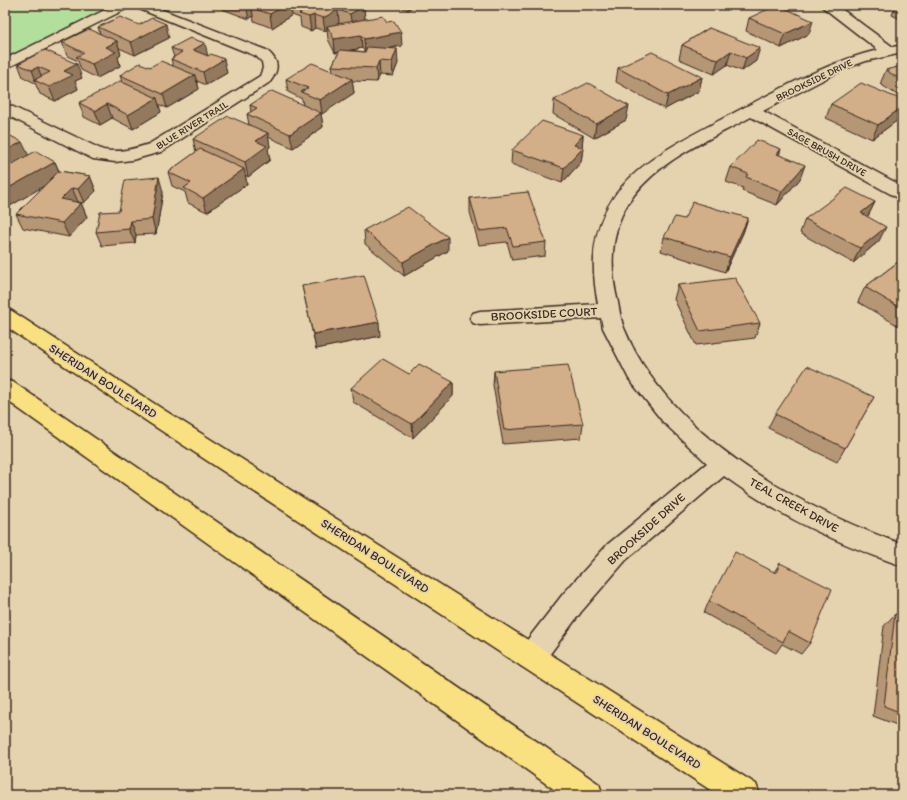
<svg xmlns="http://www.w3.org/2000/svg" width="907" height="800" viewBox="0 0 907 800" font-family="Itim,sans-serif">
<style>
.green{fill:#b3df9c;stroke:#77845d}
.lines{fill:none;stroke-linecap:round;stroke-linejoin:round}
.minor-casing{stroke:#3b2a1e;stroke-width:3}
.major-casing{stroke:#3b2a1e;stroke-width:3}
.minor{fill:#e5d3b0;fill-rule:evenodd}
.major{fill:#f9e181;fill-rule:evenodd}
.wall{fill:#b59675;stroke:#3b2a1e;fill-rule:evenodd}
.shaded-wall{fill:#937a5f;stroke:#3b2a1e}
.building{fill:#d2af88;stroke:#3b2a1e}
.labels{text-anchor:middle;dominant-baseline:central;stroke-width:3.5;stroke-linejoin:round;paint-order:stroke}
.far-street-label{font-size:10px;fill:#3b2a1e;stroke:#e5d3b0}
.street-label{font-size:12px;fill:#3b2a1e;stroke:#e5d3b0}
</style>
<rect width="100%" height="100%" fill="#e5d3b0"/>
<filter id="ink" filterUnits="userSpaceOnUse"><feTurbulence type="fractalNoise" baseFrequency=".025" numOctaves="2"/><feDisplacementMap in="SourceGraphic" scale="8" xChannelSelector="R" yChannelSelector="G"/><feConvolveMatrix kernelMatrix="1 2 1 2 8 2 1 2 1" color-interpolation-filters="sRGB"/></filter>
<g filter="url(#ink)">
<path class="green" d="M5,5H108V8L5,58Z"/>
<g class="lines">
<g class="minor-casing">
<g id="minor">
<path d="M115,5H150L266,50C279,60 280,69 270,82L161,152L132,160L115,162L93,159L5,114V103L103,150C120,153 133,149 149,144L260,76L263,68L262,62L256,56L132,6L5,69V59Z"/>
<path d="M820,5H836L893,47L902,45V53L866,61L844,69L763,111L902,186V198L896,197L751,117C709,140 664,157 634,195C612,222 609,261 616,294C619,305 620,318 624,328C667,435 799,508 902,544V566C835,542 782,518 724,476L626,560L581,612L541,666L531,670L521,666L517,657L521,648L563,594L608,544L707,463L663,422L629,379L603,328L601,318L480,325L473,323L470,318L473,313L480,311L598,304C574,185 657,154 745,107C788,85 831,61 878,50Z"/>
</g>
</g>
<g class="major-casing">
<g id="major">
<path d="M5,309L12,311L164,410L756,784L760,795H718L148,422L5,326Z"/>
<path d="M5,380L13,382L599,784L603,795H562L5,399Z"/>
</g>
</g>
<use href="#minor" class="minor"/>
<use href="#major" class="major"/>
</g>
<g class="wall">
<path d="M221,5H360L364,6L365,19L402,46L386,49L398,63L393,76L380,75L377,82L352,81L354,93L321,114L323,127L293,148L268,137L270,147L268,149L270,160L248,177L245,175L247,184L207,212L188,203L185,192L172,186L168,172L196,152L193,139L249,125L247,114L251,112L250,105H303L302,99L288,92L286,79L333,71L332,66L339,52L335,53L328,39L327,30L325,31L315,28L311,31L301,27L300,18L292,15L272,28L254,21L253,16L249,19L222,9ZM362,48L365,52L349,50Z"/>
<path d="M395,5H421L417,8L412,7L408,10Z"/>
<path d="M732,5H750L749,8Z"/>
<path d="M896,5H902V20L892,15Z"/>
<path d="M749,18L809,34L781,48L746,31Z"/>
<path d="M98,27L169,38L135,55L119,48L121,55L118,57L120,66L97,78L81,70L78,61L67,56L62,42L100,34Z"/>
<path d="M709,28L756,61L742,71L727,65L714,74L679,59L682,45Z"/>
<path d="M171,48L208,56L227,73L206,85L197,81L199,89L167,108L158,104L161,112L133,129L112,118L100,125L84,117L79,103L122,82L120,75L150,67L173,66L171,59L174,57Z"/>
<path d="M45,50L82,78L75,81L78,89L55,101L40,94L35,83L23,77L18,64Z"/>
<path d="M902,66V98L880,84L886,70Z"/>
<path d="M618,68L702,77L699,91L665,109L616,82Z"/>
<path d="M554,100L626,120L594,138L553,114Z"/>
<path d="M831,104L902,117L872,139L826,118Z"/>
<path d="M583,135L582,148H583L581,162L562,183L511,164L512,150Z"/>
<path d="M28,155L55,162L59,171L90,176L96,191L84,203L78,202L81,203L87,217L69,237L23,228L16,214L45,185L5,209Z"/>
<path d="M779,155L800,179L777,205L742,191L743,188L726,182L731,167Z"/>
<path d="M163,192L156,234L136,235L135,243L102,246L96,232L119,211Z"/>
<path d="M470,198L546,242L545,256L512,260L507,242L479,245L470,212Z"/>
<path d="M875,202L868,216L867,217L879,241L853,263L800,233L805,219Z"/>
<path d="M748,218L743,233L725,272L661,251L664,237L684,219Z"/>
<path d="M364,230L448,251L404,276L365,244Z"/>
<path d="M902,259V328L858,302L865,287Z"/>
<path d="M678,285L760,323L755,338L696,345L674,299Z"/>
<path d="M302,286L380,336L316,349Z"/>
<path d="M494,371L583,424L581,438L503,444L493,385Z"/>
<path d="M409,374L453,382V396L413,438L353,402L351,388Z"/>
<path d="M874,397L837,462L768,428L775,414Z"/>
<path d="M780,563L810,643L801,654L782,644L776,653L704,613L709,601L774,572Z"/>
<path d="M895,614L902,616V727L873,716L884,626Z"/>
</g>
<g class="shaded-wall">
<path d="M247,5H274L252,8L253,16L249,19L246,6Z"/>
<path d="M286,5H291L292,15L272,28L270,14Z"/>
<path d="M303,5H316L303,15L301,6Z"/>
<path d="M408,5H412V7L408,10Z"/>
<path d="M416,5H421L417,8Z"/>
<path d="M364,6L365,20L352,27L350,14Z"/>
<path d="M338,10L339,23L328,29L327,26V30L325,31L323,18Z"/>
<path d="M314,15L315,28L311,31L309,17Z"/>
<path d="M813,21L809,34L781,48L785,34Z"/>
<path d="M166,24L169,38L135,55L131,42Z"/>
<path d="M401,32L402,46L365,52L364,39Z"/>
<path d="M361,35L362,48L335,53L334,39Z"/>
<path d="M117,41L121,55L118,57L120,66L97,78L92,64L106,47Z"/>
<path d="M205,43L208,57L193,50Z"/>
<path d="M760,48L756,61L742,71L746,58Z"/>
<path d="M397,49L398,63L393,76L392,62Z"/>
<path d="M731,51L727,65L714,74L718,60Z"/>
<path d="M224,59L227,73L206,85L203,72Z"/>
<path d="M379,61L380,75L377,82L376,68Z"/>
<path d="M77,64L82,78L75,81L78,89L55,101L49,87L64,71Z"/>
<path d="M38,67L43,81H36L32,70Z"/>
<path d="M195,75L199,89L167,108L163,94Z"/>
<path d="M702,77L699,91L665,109L668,95Z"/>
<path d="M352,79L354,93L322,114L320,100Z"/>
<path d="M157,98L161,112L133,129L128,115Z"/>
<path d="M107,104L112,118L100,125L95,111Z"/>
<path d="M629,106L626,120L594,138L596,124Z"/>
<path d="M902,107V117L872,139L878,125Z"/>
<path d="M321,113L323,127L293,148L290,134Z"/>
<path d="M268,133L270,147L268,149L270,160L248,177L245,162L256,141Z"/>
<path d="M583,135L582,149L574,145Z"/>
<path d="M22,142L29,156L5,169V151Z"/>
<path d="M583,148L581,162L562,183L564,168Z"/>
<path d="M781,149L777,163V154Z"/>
<path d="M55,162L61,176L5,209V190Z"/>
<path d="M805,165L800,179L777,205L782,191Z"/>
<path d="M244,169L247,184L207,212L203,198Z"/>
<path d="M90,176L96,191L84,203L78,189Z"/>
<path d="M159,177L163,192L156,234L152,219Z"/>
<path d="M72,188L78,202L67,213L61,199Z"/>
<path d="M875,202L868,216L854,228L861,213Z"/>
<path d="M81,203L87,217L69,237L62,223Z"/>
<path d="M748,218L743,233L725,272L730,257Z"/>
<path d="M131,221L136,235L135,243L129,229Z"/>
<path d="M886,227L879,241L853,263L860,248Z"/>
<path d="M448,237V251L404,276L403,262Z"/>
<path d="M379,322L380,336L316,349L313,334Z"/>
<path d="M453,382V396L413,438L412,424Z"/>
</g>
<g class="building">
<path d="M256,5H286L270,14L252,8Z"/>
<path d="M315,5H360L364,6L350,14L338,10L323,18L314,15L309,17L299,14Z"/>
<path d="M777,5H778L813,21L785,34L749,18Z"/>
<path d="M383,16L387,22L394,21L401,32L364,39L361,35L334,39L327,26Z"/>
<path d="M120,17L139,25L152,18L166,24L131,42L98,27Z"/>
<path d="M709,28L760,48L746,58L731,51L718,60L682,45Z"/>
<path d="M89,29L117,41L106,47L116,52L92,64L76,57L84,53L62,42Z"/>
<path d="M190,38L205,43L193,50L208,56L211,54L224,59L203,72L171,59L182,52L171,48Z"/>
<path d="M367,47L397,49L392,62L379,61L376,68L332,66L340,50L365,52Z"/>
<path d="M45,50L77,64L64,71L73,75L49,87L34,80L50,72L38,67L32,70L18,64Z"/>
<path d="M652,52L702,77L668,95L618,68Z"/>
<path d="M161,61L195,75L163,94L120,75L140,63L150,67Z"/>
<path d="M312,63L352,79L320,100L301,92L308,88L286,79Z"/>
<path d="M902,66V81L886,70Z"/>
<path d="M120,81L157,98L128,115L107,104L95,111L79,103Z"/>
<path d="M588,83L629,106L596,124L554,100Z"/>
<path d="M861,83L902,100V107L878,125L831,104Z"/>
<path d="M272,91L321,113L290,134L247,114L257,108L250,105Z"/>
<path d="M228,116L268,133L256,141L267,146L245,162L193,139Z"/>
<path d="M542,121L583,135L574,145L583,148L564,168L512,150Z"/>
<path d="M5,133L22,142L5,151Z"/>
<path d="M757,140L781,149L777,154L805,165L782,191L746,177L748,174L731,167Z"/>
<path d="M200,149L244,169L203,198L184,188L191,183L168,172Z"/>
<path d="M36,151L55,162L5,190V168Z"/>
<path d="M59,171L90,176L78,189L72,188L61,199L81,203L62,223L16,214Z"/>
<path d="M159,177L152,219L131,221L129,229L96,232L100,212L119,211L125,180Z"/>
<path d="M847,188L875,202L861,213L886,227L860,248L805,219Z"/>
<path d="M528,192L546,242L513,246L507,228L479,231L470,198Z"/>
<path d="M693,202L748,218L730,257L664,237L675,217L684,219Z"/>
<path d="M408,207L448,237L403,262L364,230Z"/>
<path d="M902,259V309L865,287Z"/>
<path d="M364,275L379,322L313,334L302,286Z"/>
<path d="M735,278L760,323L700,331L678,285Z"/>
<path d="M383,359L409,374L419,364L453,382L412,424L351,388Z"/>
<path d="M568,365L583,424L504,430L494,371Z"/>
<path d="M807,366L874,397L845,448L775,414Z"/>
<path d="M735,552L776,573L780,563L832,589L810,643L788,631L783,642L709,601Z"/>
<path d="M895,614L902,616V713L884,706Z"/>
</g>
</g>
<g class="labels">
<g class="far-street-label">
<text transform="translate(814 80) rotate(-26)">BROOKSIDE DRIVE</text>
<text transform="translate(192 125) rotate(-32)">BLUE RIVER TRAIL</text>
<text transform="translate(827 152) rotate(29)">SAGE BRUSH DRIVE</text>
</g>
<g class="street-label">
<text transform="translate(544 314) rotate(-3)">BROOKSIDE COURT</text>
<text transform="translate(103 381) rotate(33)">SHERIDAN BOULEVARD</text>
<text transform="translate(794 505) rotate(29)">TEAL CREEK DRIVE</text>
<text transform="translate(646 529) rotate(-42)">BROOKSIDE DRIVE</text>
<text transform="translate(375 556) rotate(33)">SHERIDAN BOULEVARD</text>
<text transform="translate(647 732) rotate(33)">SHERIDAN BOULEVARD</text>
</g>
</g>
<rect width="907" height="800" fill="none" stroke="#e5d3b0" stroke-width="20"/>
<rect x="10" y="10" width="887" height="780" fill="none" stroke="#3b2a1e" stroke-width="1.5" filter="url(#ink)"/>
</svg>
